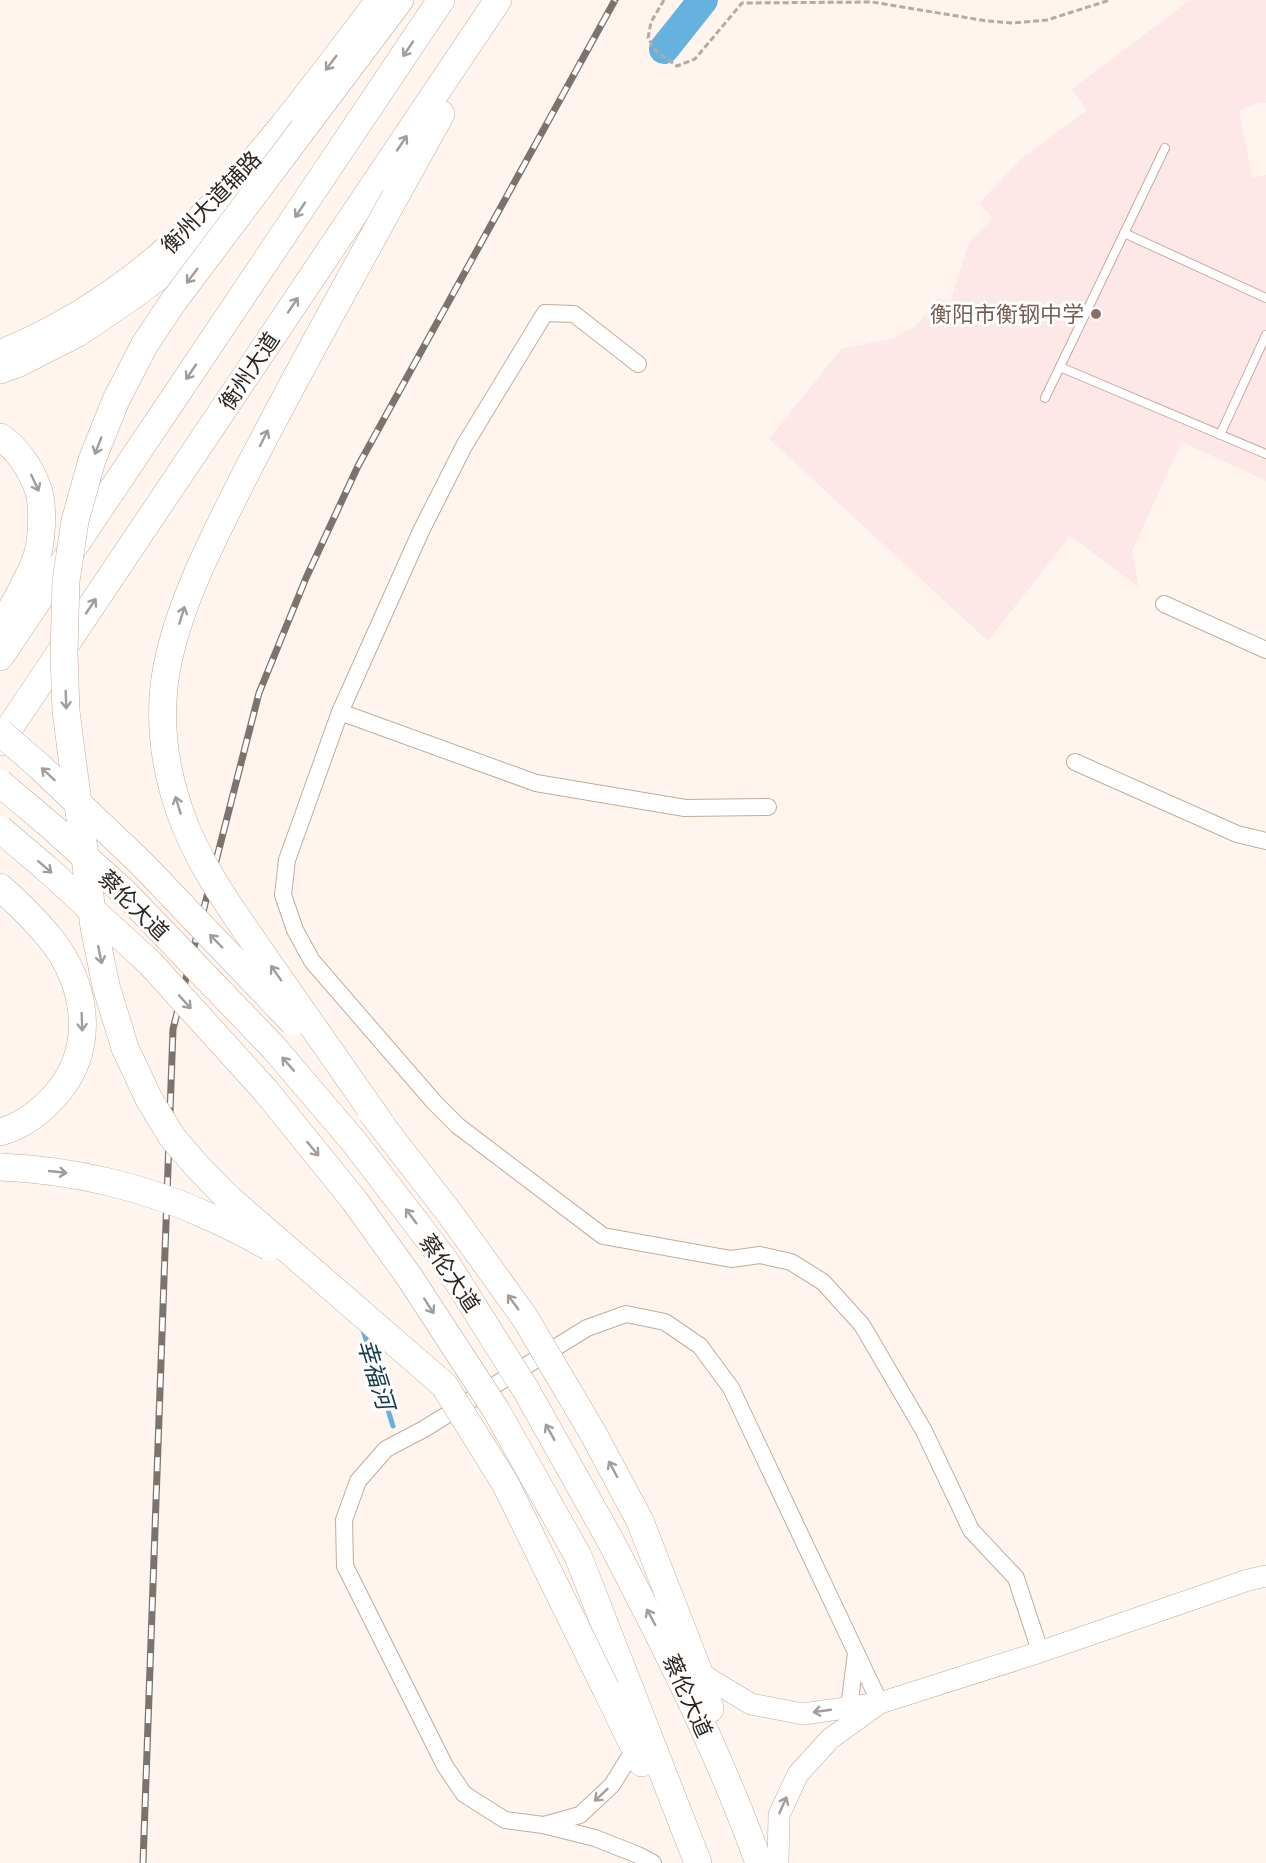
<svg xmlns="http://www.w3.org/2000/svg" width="1266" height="1863" viewBox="0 0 1266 1863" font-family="'Space Grotesk','Noto Sans SC',sans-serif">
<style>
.education{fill:#fde7e7}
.water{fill:#66b2de}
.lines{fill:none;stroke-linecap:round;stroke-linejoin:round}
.stream{stroke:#66b2de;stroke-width:5}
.river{stroke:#66b2de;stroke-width:30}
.service-casing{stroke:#c2ac9c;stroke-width:10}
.minor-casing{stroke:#c2ac9c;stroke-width:18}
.tertiary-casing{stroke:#c2ac9c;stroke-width:22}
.primary-casing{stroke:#c2ac9c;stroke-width:27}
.trunk-casing{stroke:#c2ac9c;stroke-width:28}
.path{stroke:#b5aba5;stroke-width:3;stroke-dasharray:6 3;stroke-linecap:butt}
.service{stroke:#fff;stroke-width:8}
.minor{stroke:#fff;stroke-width:16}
.tertiary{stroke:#fff;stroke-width:21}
.primary{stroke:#fff;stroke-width:26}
.trunk{stroke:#fff;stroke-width:27}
.rail-casing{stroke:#7c736d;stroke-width:7}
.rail{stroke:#fff;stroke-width:4.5;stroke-dasharray:14;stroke-linecap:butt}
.trunk-bridge-casing{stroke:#c2ac9c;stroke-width:28;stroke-linecap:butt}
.trunk-bridge{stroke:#fff;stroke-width:27}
.oneway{stroke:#a09d9a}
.education-dot{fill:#8d6e63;stroke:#fff;stroke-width:2}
.labels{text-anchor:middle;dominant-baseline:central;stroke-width:6;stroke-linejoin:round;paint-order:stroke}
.street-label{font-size:22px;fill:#2d251f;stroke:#fff}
.education-label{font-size:22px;fill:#785e54;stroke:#fff;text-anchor:end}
.water-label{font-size:24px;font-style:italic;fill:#183a4d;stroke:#fff}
</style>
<rect width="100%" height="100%" fill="#fff5ee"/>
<path class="education" d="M1190,0H1266V103H1258L1239,111L1252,178L1266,175V481L1182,442L1132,551L1139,587L1070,536L988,641L769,439L841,349L895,338L918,324L937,298L950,303L969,242L993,218L979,203L1022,158L1087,110L1072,89Z"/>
<path class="water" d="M689,0H711L672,51L659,40Z"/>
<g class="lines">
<path class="stream" d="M362,1327L393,1426"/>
<path class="river" d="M664,49L703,0"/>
<g class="service-casing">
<g id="service">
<path d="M1124,233L1266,298"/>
<path d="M1060,367L1266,454"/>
<path d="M1045,398L1165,148"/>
<path d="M1220,435L1266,335"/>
</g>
</g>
<g class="minor-casing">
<g id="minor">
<path d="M638,364L574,314L545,313L464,446L421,531L340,712L287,860L283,895L295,930L312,961L434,1102L458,1126L603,1236L731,1259L760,1255L791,1262L823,1282L862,1325L924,1431L971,1530L1016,1578L1040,1651"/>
<path d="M1164,604L1266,650"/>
<path d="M340,712L536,783L685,808L768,807"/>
<path d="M1075,762L1237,834L1266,841"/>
<path d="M849,1708L856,1653"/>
<path d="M544,1825L580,1815L612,1785L635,1748"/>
<path d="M653,1863L638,1855L595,1838L543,1825L505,1820L464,1794L445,1766L345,1566L344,1520L358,1481L386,1449L424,1429L587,1328L626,1314L665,1322L700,1346L731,1388L880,1703"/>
</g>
</g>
<g class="tertiary-casing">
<g id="tertiary">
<path d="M694,1667L711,1680L751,1704L803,1714L880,1703L1034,1654L1248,1580L1266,1576"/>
<path d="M778,1863L779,1815L798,1774L830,1739L877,1705"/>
</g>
</g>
<g class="primary-casing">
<path id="primary" d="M0,353C173,284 270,143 379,0"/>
</g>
<g class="trunk-casing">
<g id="trunk">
<path d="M287,146L303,129L400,0"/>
<path d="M395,197L441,114"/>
<path d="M0,370L19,363L78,333L134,295L181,259L242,194"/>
<path d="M0,437C17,447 32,471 38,489C44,506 42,543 36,559C28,581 11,609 0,630"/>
<path d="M0,657L441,0"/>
<path d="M0,742L498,0"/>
<path d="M0,887C18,903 36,921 51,939C86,984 96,1045 59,1091C44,1109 23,1126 0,1132"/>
<path d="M640,1521L698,1670L710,1709"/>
<path d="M609,1538C664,1643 719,1752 759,1863"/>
<path d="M578,1556L698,1863"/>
<path d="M606,1689L642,1763"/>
</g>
</g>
<path class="path" d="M664,0L651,22L648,38L657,52L677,66L695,59L742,3L872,2L987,21L1013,23L1047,20L1110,0"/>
<use href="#service" class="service"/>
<use href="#minor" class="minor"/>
<use href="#tertiary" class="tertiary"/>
<use href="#primary" class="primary"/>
<use href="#trunk" class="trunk"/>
<g class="rail-casing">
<path id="rail" d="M143,1863L173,1029L259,693L306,578L358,466L615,0"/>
</g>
<use href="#rail" class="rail"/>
<g class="trunk-bridge-casing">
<g id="trunk-bridge">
<path d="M303,129L173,302L145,344L116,400L92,460L75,521L66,581L64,654L66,711L94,927L106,986L125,1048L149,1099L172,1137L195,1164L226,1196L444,1385L505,1483L606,1689"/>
<path d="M0,732L39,766L142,864L293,1022"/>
<path d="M0,783L52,827L126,894L274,1048L355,1143L443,1258L526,1390L609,1538"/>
<path d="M0,829L46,868L150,963L265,1090L354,1200L410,1278L496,1410L578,1556"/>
<path d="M371,1112L451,1215L525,1318L594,1435L640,1521"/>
<path d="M381,1124C343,1070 305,1015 267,961C235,914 199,867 180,812C163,763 157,709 169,657C183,596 213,539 241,483C290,386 343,292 395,197"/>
<path d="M0,1167C72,1170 147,1187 212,1218C232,1227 251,1237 269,1247"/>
</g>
</g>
<use href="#trunk-bridge" class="trunk-bridge"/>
</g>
<defs><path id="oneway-shaft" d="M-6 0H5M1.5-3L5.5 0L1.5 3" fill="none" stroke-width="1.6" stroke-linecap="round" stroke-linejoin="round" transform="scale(1.5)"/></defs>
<g class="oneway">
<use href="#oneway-shaft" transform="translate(408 49) rotate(124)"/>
<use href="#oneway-shaft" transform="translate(331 63) rotate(127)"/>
<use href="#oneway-shaft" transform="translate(402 143) rotate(-56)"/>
<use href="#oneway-shaft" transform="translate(300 210) rotate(124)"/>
<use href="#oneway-shaft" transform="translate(192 276) rotate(127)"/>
<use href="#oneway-shaft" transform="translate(293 305) rotate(-56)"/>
<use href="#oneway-shaft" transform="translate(191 372) rotate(124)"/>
<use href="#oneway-shaft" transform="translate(264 438) rotate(-63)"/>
<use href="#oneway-shaft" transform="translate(98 446) rotate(111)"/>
<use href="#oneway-shaft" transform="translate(35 483) rotate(65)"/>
<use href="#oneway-shaft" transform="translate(91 606) rotate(-56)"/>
<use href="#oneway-shaft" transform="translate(182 615) rotate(-73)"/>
<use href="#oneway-shaft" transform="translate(66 700) rotate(88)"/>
<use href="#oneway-shaft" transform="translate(48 774) rotate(-137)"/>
<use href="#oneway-shaft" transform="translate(178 805) rotate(-107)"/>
<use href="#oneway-shaft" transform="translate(45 867) rotate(41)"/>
<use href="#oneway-shaft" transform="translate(216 941) rotate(-134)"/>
<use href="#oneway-shaft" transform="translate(100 955) rotate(78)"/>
<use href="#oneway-shaft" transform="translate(276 973) rotate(-125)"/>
<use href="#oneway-shaft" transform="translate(185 1002) rotate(48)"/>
<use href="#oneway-shaft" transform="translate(82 1022) rotate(88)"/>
<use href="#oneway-shaft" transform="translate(288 1064) rotate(-131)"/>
<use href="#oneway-shaft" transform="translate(313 1149) rotate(51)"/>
<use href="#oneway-shaft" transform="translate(58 1172) rotate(6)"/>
<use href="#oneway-shaft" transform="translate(411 1216) rotate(-127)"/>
<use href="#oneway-shaft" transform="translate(513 1302) rotate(-126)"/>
<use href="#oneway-shaft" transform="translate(429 1306) rotate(57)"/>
<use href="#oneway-shaft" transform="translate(550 1432) rotate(-119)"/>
<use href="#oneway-shaft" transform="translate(613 1469) rotate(-118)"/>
<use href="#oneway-shaft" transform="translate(651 1617) rotate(-118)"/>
<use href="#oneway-shaft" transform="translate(822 1711) rotate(172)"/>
<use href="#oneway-shaft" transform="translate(601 1795) rotate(137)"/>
<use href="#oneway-shaft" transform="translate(783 1805) rotate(-66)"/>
</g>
<circle class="education-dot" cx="1096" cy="314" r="6"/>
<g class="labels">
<g class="street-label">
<text transform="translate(211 202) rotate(-46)">衡州大道辅路</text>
<text transform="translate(249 371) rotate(-56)">衡州大道</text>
<text transform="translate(134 905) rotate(45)">蔡伦大道</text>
<text transform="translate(450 1273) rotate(56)">蔡伦大道</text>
<text transform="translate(688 1696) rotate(66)">蔡伦大道</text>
</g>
<g class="education-label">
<text x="1084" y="314">衡阳市衡钢中学</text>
</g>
<g class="water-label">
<text transform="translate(376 1374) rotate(73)">幸福河</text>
</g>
</g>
</svg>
